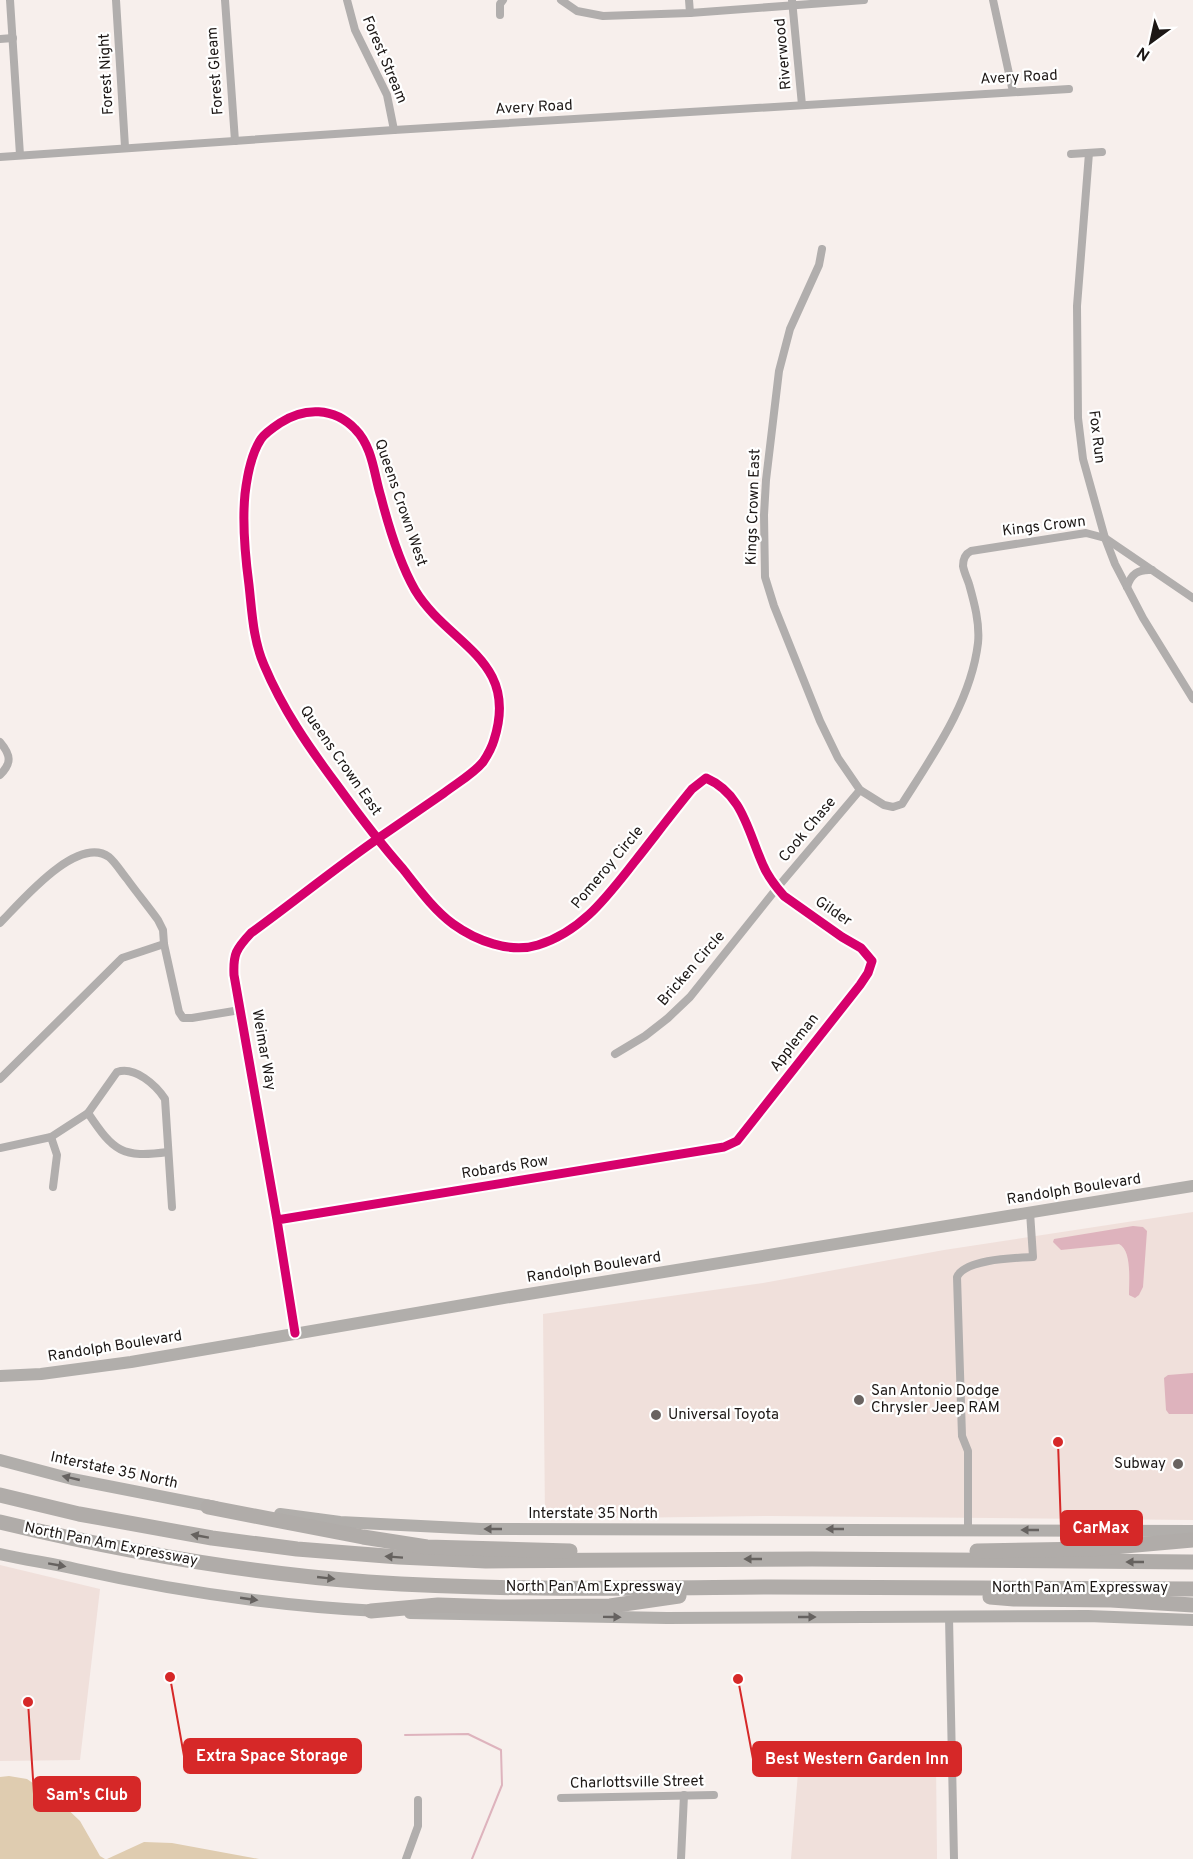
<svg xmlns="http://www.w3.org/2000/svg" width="1193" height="1859" viewBox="0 0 1193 1859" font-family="Overpass,sans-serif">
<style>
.built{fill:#f0e0db}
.forest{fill:#dfccb0}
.water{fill:#deb3bd}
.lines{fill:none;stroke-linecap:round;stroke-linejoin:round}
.stream{stroke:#deb3bd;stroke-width:2}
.street{stroke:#b1aead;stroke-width:8}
.secondary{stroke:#b1aeab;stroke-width:12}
.highway{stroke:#b0aca9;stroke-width:15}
.cycleway-casing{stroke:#fff;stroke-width:13}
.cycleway{stroke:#d6006c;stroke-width:9}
.oneway{fill:#666260}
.oneway2{fill:#66625f}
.poi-dot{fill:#696360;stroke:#fff;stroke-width:2}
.labels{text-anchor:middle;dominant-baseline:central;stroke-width:4.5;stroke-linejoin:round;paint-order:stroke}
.street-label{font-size:15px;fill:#1c1715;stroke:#fff}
.poi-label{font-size:15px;fill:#1c1715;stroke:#fff;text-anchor:start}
.leader{fill:none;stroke:#d62828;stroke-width:2}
.callout-dot{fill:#d62828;stroke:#fff;stroke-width:2}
.callout{fill:#d62828;stroke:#d62828;stroke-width:2}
.callout-label{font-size:16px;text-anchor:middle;font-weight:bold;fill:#fff}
</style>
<rect width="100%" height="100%" fill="#f7efec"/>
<g class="built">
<path d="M1193,1212V1520L771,1516L545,1519L543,1314L763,1283L944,1250Z"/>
<path d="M0,1565L100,1589L80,1760L0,1761Z"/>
<path d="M800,1748L936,1762L937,1859H791Z"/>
</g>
<g class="forest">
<path d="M9,1776L27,1779L59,1801L80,1821L100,1856L105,1859H0V1777Z"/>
<path d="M144,1842L172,1843L259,1859H107Z"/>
</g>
<g class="water">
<path d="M1133,1226L1143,1227L1147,1231L1143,1287L1139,1295L1135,1298L1129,1295C1129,1281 1132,1250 1119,1244L1061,1250L1053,1242L1054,1239Z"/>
<path d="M1193,1373V1414H1169L1166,1410L1164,1378L1168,1375Z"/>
</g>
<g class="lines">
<path class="stream" d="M405,1735L468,1734L501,1750L502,1785L472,1859"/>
<g class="street">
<path d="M10,0L20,155"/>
<path d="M116,0L125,147"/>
<path d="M225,0L235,141"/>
<path d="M347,0L355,30L387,95L394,130"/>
<path d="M561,0L577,11L603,16L690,13L864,0"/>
<path d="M689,0L690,13"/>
<path d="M792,0L802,105"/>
<path d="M993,0L1013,92"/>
<path d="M500,15V4L503,0"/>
<path d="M0,39L13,38"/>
<path d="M1089,153L1077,306L1078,418L1083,459L1105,538L1115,564L1143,618L1193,699"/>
<path d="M1071,154L1102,152"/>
<path d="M0,157L394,130L1069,89"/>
<path d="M822,249L819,265L790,329L779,371L766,480L764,515L765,577L774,606L820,721L838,758L860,790L884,805L893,807L902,804C933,755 971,702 978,643C980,623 974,602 969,584C967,578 964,572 963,566C963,559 965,554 971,551L1086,533L1105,538L1193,598"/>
<path d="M1127,587C1131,574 1138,569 1152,570"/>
<path d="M0,742C11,755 12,763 0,775"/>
<path d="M0,923C20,903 77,834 109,857C116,863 121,872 127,879C137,893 148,906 158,920L163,930L164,944L179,1012L183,1018H192L240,1010"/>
<path d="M615,1054L645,1036L668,1018L690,997L777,888L860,790"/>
<path d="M0,1079L122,958L164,944"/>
<path d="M88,1113C114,1152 122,1158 168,1152"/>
<path d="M51,1137L57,1155L53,1187"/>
<path d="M0,1148L51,1137L88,1113L117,1072C135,1066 156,1085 165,1099L172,1207"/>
<path d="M277,1220L724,1147L737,1141L860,985L868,973L872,961L861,948L842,937L784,896C776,887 768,877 763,865C748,832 743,794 706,778L692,789C673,812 655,836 636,860C608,895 583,931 538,945C510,954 475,940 453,924C433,909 418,888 403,869C379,842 358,814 337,785C308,746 283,710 264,665C253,640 252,612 249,585C245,555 242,524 245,494C247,477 251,454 261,439C265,433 274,427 280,423C304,407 334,407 355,429C373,447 374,475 381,497C389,528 399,562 415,590C448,645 520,659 494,740C492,747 487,756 483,762C473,774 457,783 444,793C424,807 403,821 383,835C338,866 295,901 251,933C236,949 233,954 234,975L277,1220L295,1333"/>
<path d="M968,1530V1451L962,1436L957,1277C965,1259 1014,1258 1033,1257L1030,1212"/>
<path d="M949,1617L954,1859"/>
<path d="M561,1798L714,1795"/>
<path d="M406,1859L418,1826V1800"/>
<path d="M681,1859L684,1795"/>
</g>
<g class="secondary">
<path d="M0,1376L41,1374L131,1362L510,1297L1193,1186"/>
<path d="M0,1460L72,1479L215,1507"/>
<path d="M280,1514L340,1522L481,1529L1193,1531"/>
<path d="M0,1554C25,1560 51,1563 76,1569C175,1591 276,1606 378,1611"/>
<path d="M410,1613L667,1618L1088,1616L1193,1620"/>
</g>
<g class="highway">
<path d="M0,1495L79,1514L212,1538L297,1549L399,1557L486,1561L812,1559L1193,1562"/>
<path d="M208,1507L363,1537L427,1547L570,1551"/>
<path d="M0,1522C121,1551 244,1573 368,1582C502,1591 637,1588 771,1587C912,1587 1052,1589 1193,1589"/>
<path d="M977,1551L1091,1549L1193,1540"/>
<path d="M990,1597L1014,1599L1111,1600L1193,1605"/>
<path d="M371,1611L438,1605L500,1607L610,1606L679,1596"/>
</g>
<g class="cycleway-casing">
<path id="cycleway" d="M277,1220L724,1147L737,1141L860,985L868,973L872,961L861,948L842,937L784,896C776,887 768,877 763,865C748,832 743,794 706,778L692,789C673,812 655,836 636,860C608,895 583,931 538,945C510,954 475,940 453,924C433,909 418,888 403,869C379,842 358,814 337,785C308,746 283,710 264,665C253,640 252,612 249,585C245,555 242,524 245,494C247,477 251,454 261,439C265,433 274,427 280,423C304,407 334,407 355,429C373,447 374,475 381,497C389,528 399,562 415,590C448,645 520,659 494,740C492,747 487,756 483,762C473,774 457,783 444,793C424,807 403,821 383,835C338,866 295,901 251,933C236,949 233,954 234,975L277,1220L295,1333"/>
</g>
<use href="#cycleway" class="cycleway"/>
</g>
<defs><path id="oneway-solid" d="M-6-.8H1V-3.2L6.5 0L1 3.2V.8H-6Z" transform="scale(1.5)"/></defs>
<g class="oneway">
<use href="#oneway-solid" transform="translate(71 1478) rotate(-167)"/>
<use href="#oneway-solid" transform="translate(493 1529) rotate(180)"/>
<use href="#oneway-solid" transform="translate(835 1529) rotate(-180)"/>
<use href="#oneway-solid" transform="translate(1030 1530) rotate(180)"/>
<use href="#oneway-solid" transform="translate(57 1565) rotate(10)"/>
<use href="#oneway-solid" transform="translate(249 1599) rotate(8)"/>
<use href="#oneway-solid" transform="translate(612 1617) rotate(1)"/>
<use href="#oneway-solid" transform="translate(807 1617)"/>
</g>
<g class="oneway2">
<use href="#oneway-solid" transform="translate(200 1536) rotate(-170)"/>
<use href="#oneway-solid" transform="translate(394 1557) rotate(-176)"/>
<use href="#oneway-solid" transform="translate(753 1559) rotate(180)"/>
<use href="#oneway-solid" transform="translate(1135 1562) rotate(-180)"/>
<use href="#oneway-solid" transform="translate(326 1578) rotate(6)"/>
</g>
<g class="poi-dot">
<circle cx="859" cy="1400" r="6"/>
<circle cx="656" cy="1415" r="6"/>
<circle cx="1178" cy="1464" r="6"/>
</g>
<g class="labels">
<g class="street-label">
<text transform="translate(784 54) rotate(-95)">Riverwood</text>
<text transform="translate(384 60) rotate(67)">Forest Stream</text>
<text transform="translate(216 71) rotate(-94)">Forest Gleam</text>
<text transform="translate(107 74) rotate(-93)">Forest Night</text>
<text transform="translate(1019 78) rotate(-3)">Avery Road</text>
<text transform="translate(534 108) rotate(-3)">Avery Road</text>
<text transform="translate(1096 437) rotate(83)">Fox Run</text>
<text transform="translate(400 503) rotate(71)">Queens Crown West</text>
<text transform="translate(754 507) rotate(-88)">Kings Crown East</text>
<text transform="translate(1044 527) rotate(-7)">Kings Crown</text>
<text transform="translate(340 761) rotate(55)">Queens Crown East</text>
<text transform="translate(808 830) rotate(-50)">Cook Chase</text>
<text transform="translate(608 868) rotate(-50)">Pomeroy Circle</text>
<text transform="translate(833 912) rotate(34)">Gilder</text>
<text transform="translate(692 969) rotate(-49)">Bricken Circle</text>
<text transform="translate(795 1043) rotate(-52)">Appleman</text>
<text transform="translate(263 1050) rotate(80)">Weimar Way</text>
<text transform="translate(505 1168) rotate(-9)">Robards Row</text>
<text transform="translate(1074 1190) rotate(-9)">Randolph Boulevard</text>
<text transform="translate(594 1268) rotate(-9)">Randolph Boulevard</text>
<text transform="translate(115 1347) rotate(-9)">Randolph Boulevard</text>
<text transform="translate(114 1471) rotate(12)">Interstate 35 North</text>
<text x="593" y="1514">Interstate 35 North</text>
<text transform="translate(111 1545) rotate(11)">North Pan Am Expressway</text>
<text x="594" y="1587">North Pan Am Expressway</text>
<text x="1080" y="1588">North Pan Am Expressway</text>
<text transform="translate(637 1783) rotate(-1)">Charlottsville Street</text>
</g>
<g class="poi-label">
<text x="871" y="1391">San Antonio Dodge<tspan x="871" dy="17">Chrysler Jeep RAM</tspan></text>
<text x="668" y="1415">Universal Toyota</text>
<text x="1166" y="1464" text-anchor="end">Subway</text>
</g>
</g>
<path class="leader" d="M1058 1442L1061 1528M170 1677L184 1756M738 1679L753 1759M28 1702L34 1794"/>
<g class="callout-dot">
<circle cx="1058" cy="1442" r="6"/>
<circle cx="170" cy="1677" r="6"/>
<circle cx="738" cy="1679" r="6"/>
<circle cx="28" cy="1702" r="6"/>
</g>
<g class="callout">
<rect x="1061" y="1511" width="81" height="34" rx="6"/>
<rect x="184" y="1739" width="177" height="34" rx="6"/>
<rect x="753" y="1742" width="208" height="34" rx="6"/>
<rect x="34" y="1777" width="106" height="34" rx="6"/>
</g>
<g class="callout-label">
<text x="1101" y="1533">CarMax</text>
<text x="272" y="1761">Extra Space Storage</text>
<text x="857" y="1764">Best Western Garden Inn</text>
<text x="87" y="1800">Sam's Club</text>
</g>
<g transform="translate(1151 42) rotate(213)" stroke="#ffffff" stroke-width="4.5" paint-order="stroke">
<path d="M0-4.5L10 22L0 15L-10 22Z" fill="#1c1715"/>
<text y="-9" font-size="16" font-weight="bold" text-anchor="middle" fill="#1c1715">N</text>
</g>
</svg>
